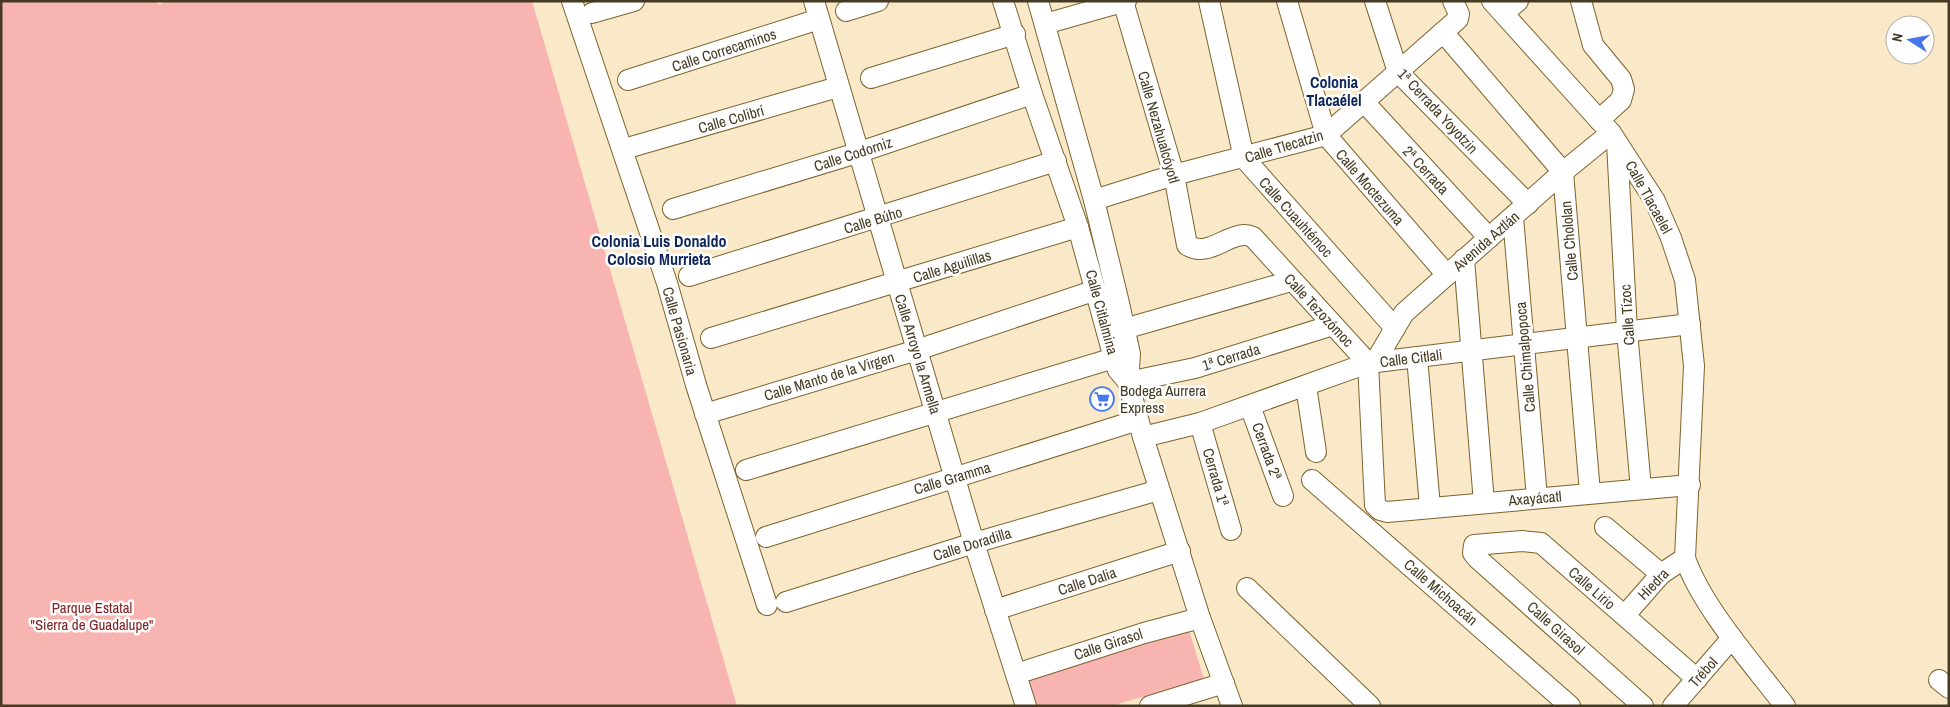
<svg xmlns="http://www.w3.org/2000/svg" width="1950" height="707" viewBox="0 0 1950 707" font-family="'Archivo Narrow',sans-serif">
<style>
.green{fill:#f8b4b0}
.lines{fill:none;stroke-linecap:round;stroke-linejoin:round}
.minor-casing{stroke:#7d632d;stroke-width:22}
.minor{stroke:#fff;stroke-width:20}
.labels{text-anchor:middle;dominant-baseline:central;stroke-width:5;stroke-linejoin:round;paint-order:stroke}
.street-label{font-size:15px;fill:#463a23;stroke:#fff}
.poi-label{font-size:15px;fill:#463a23;stroke:#fff;text-anchor:start}
.park-label{font-size:15px;fill:#812023;stroke:#fff}
.neighbourhood-label{font-size:16px;font-weight:bold;fill:#0e255a;stroke:#fff}
</style>
<rect width="100%" height="100%" fill="#fae9c8"/>
<g class="green">
<path d="M1,1H155L160,5L163,1H532L737,706H1Z"/>
<path d="M1188,627L1204,679L1111,706H1031L1023,680Z"/>
</g>
<g class="lines">
<g class="minor-casing">
<g id="minor">
<path d="M572,1L667,283L696,385L767,605"/>
<path d="M814,1L974,543L1026,706"/>
<path d="M1003,1L1032,94L1078,227L1114,358L1118,370L1128,382L1143,437L1200,618L1232,706"/>
<path d="M1038,1L1094,200L1119,303L1130,354L1128,382L1195,368L1333,325"/>
<path d="M1123,1L1174,175L1187,245C1210,260 1232,227 1253,237L1368,363L1375,505L1380,510L1387,512L1690,485"/>
<path d="M1209,1L1244,158L1395,328"/>
<path d="M1287,1L1326,135L1447,275"/>
<path d="M1375,1L1398,72L1528,204"/>
<path d="M1492,1L1611,133L1655,201L1671,238L1685,280L1694,366L1685,558C1702,607 1753,664 1785,706"/>
<path d="M1581,1L1593,45L1621,79L1624,89L1621,100L1599,120"/>
<path d="M846,11L878,1"/>
<path d="M592,13L634,1"/>
<path d="M1504,13L1518,1"/>
<path d="M1045,24L1126,1"/>
<path d="M1443,32L1563,172L1590,493"/>
<path d="M871,78L1015,34"/>
<path d="M628,80L819,19"/>
<path d="M1364,102L1489,238"/>
<path d="M1617,143L1627,331L1641,489"/>
<path d="M624,149L838,87"/>
<path d="M1094,200L1174,175L1326,135L1458,19L1459,14L1453,1"/>
<path d="M673,209L857,153L1032,94"/>
<path d="M1513,217L1537,498"/>
<path d="M1464,259L1484,503"/>
<path d="M689,276L1056,161"/>
<path d="M1124,329L1291,281"/>
<path d="M711,338L1078,227"/>
<path d="M1417,357L1430,507"/>
<path d="M1375,362L1404,313L1563,172L1611,133"/>
<path d="M1306,386L1316,452"/>
<path d="M1250,406L1283,496"/>
<path d="M705,414L917,350L1096,290"/>
<path d="M1200,423L1231,530"/>
<path d="M1143,437L1200,423L1368,363L1690,324"/>
<path d="M746,470L1114,358"/>
<path d="M1312,480L1570,706"/>
<path d="M1605,527L1661,574"/>
<path d="M766,537L1138,420"/>
<path d="M1247,588L1370,706"/>
<path d="M786,602L974,543L1159,490"/>
<path d="M995,610L1180,551"/>
<path d="M1625,615L1661,574L1685,558"/>
<path d="M1016,674L1144,633L1200,618"/>
<path d="M1939,680L1949,688"/>
<path d="M1150,706L1224,683"/>
<path d="M1643,706L1477,558L1473,553L1474,545L1522,541L1541,543L1697,679"/>
<path d="M1673,706L1732,638"/>
</g>
</g>
<use href="#minor" class="minor"/>
</g>
<defs>
<g id="supermarket-ring" transform="scale(1.25)"><circle r="9.5" fill="#fff" stroke="#4578ea" stroke-width="1.5"/><path d="M-6-5.5h2.5l.6 2H6L4.5 2H-2.5L-4.4-4H-6ZM-1.5 3.2a1.3 1.3 0 1 0 .1 0ZM3 3.2a1.3 1.3 0 1 0 .1 0Z" fill="#4578ea"/></g>
</defs>
<g fill-rule="evenodd">
<use href="#supermarket-ring" x="1102" y="399"/>
</g>
<g class="labels">
<g class="street-label">
<text transform="translate(724 50) rotate(-18)">Calle Correcaminos</text>
<text transform="translate(1438 111) rotate(47)">1ª Cerrada Yoyotzin</text>
<text transform="translate(731 119) rotate(-16)">Calle Colibrí</text>
<text transform="translate(1159 127) rotate(74)">Calle Nezahualcóyotl</text>
<text transform="translate(1284 146) rotate(-17)">Calle Tlecatzin</text>
<text transform="translate(853 154) rotate(-18)">Calle Codorniz</text>
<text transform="translate(1426 170) rotate(47)">2ª Cerrada</text>
<text transform="translate(1370 187) rotate(49)">Calle Moctezuma</text>
<text transform="translate(1649 197) rotate(61)">Calle Tlacaelel</text>
<text transform="translate(1296 217) rotate(48)">Calle Cuauhtémoc</text>
<text transform="translate(873 220) rotate(-17)">Calle Búho</text>
<text transform="translate(1486 241) rotate(-41)">Avenida Aztlán</text>
<text transform="translate(1569 241) rotate(-95)">Calle Chololan</text>
<text transform="translate(952 266) rotate(-17)">Calle Aguilillas</text>
<text transform="translate(1319 310) rotate(47)">Calle Tezozómoc</text>
<text transform="translate(1102 312) rotate(75)">Calle Citlalmina</text>
<text transform="translate(1627 315) rotate(-94)">Calle Tízoc</text>
<text transform="translate(680 331) rotate(74)">Calle Pasionaria</text>
<text transform="translate(918 354) rotate(73)">Calle Arroyo la Armella</text>
<text transform="translate(1231 357) rotate(-17)">1ª Cerrada</text>
<text transform="translate(1525 357) rotate(-95)">Calle Chimalpopoca</text>
<text transform="translate(1411 358) rotate(-7)">Calle Citlali</text>
<text transform="translate(829 376) rotate(-17)">Calle Manto de la Virgen</text>
<text transform="translate(1267 451) rotate(70)">Cerrada 2ª</text>
<text transform="translate(1216 477) rotate(74)">Cerrada 1ª</text>
<text transform="translate(952 478) rotate(-17)">Calle Gramma</text>
<text transform="translate(1535 498) rotate(-5)">Axayácatl</text>
<text transform="translate(972 544) rotate(-17)">Calle Doradilla</text>
<text transform="translate(1087 581) rotate(-18)">Calle Dalia</text>
<text transform="translate(1653 584) rotate(-46)">Hiedra</text>
<text transform="translate(1592 588) rotate(41)">Calle Lirio</text>
<text transform="translate(1441 592) rotate(41)">Calle Michoacán</text>
<text transform="translate(1556 628) rotate(42)">Calle Girasol</text>
<text transform="translate(1108 644) rotate(-18)">Calle Girasol</text>
<text transform="translate(1703 672) rotate(-48)">Trébol</text>
</g>
<g class="poi-label">
<text x="1120" y="390">Bodega Aurrera<tspan x="1120" dy="17">Express</tspan></text>
</g>
<g class="park-label">
<text x="92" y="607">Parque Estatal<tspan x="92" dy="17">"Sierra de Guadalupe"</tspan></text>
</g>
<g class="neighbourhood-label">
<text x="1334" y="82">Colonia<tspan x="1334" dy="18">Tlacaélel</tspan></text>
<text x="659" y="241">Colonia Luis Donaldo<tspan x="659" dy="18">Colosio Murrieta</tspan></text>
</g>
</g>
<rect width="1950" height="707" fill="none" stroke="#463a23" stroke-width="5"/>
<g transform="translate(1910 40) rotate(281)"><circle r="24" fill="#ffffff" stroke="#b5b0a7"/>
<path d="M0-4L9 19L0 12L-9 19Z" fill="#4578ea"/>
<text y="-8" font-size="14" font-weight="bold" text-anchor="middle" fill="#463a23">N</text>
</g>
</svg>
